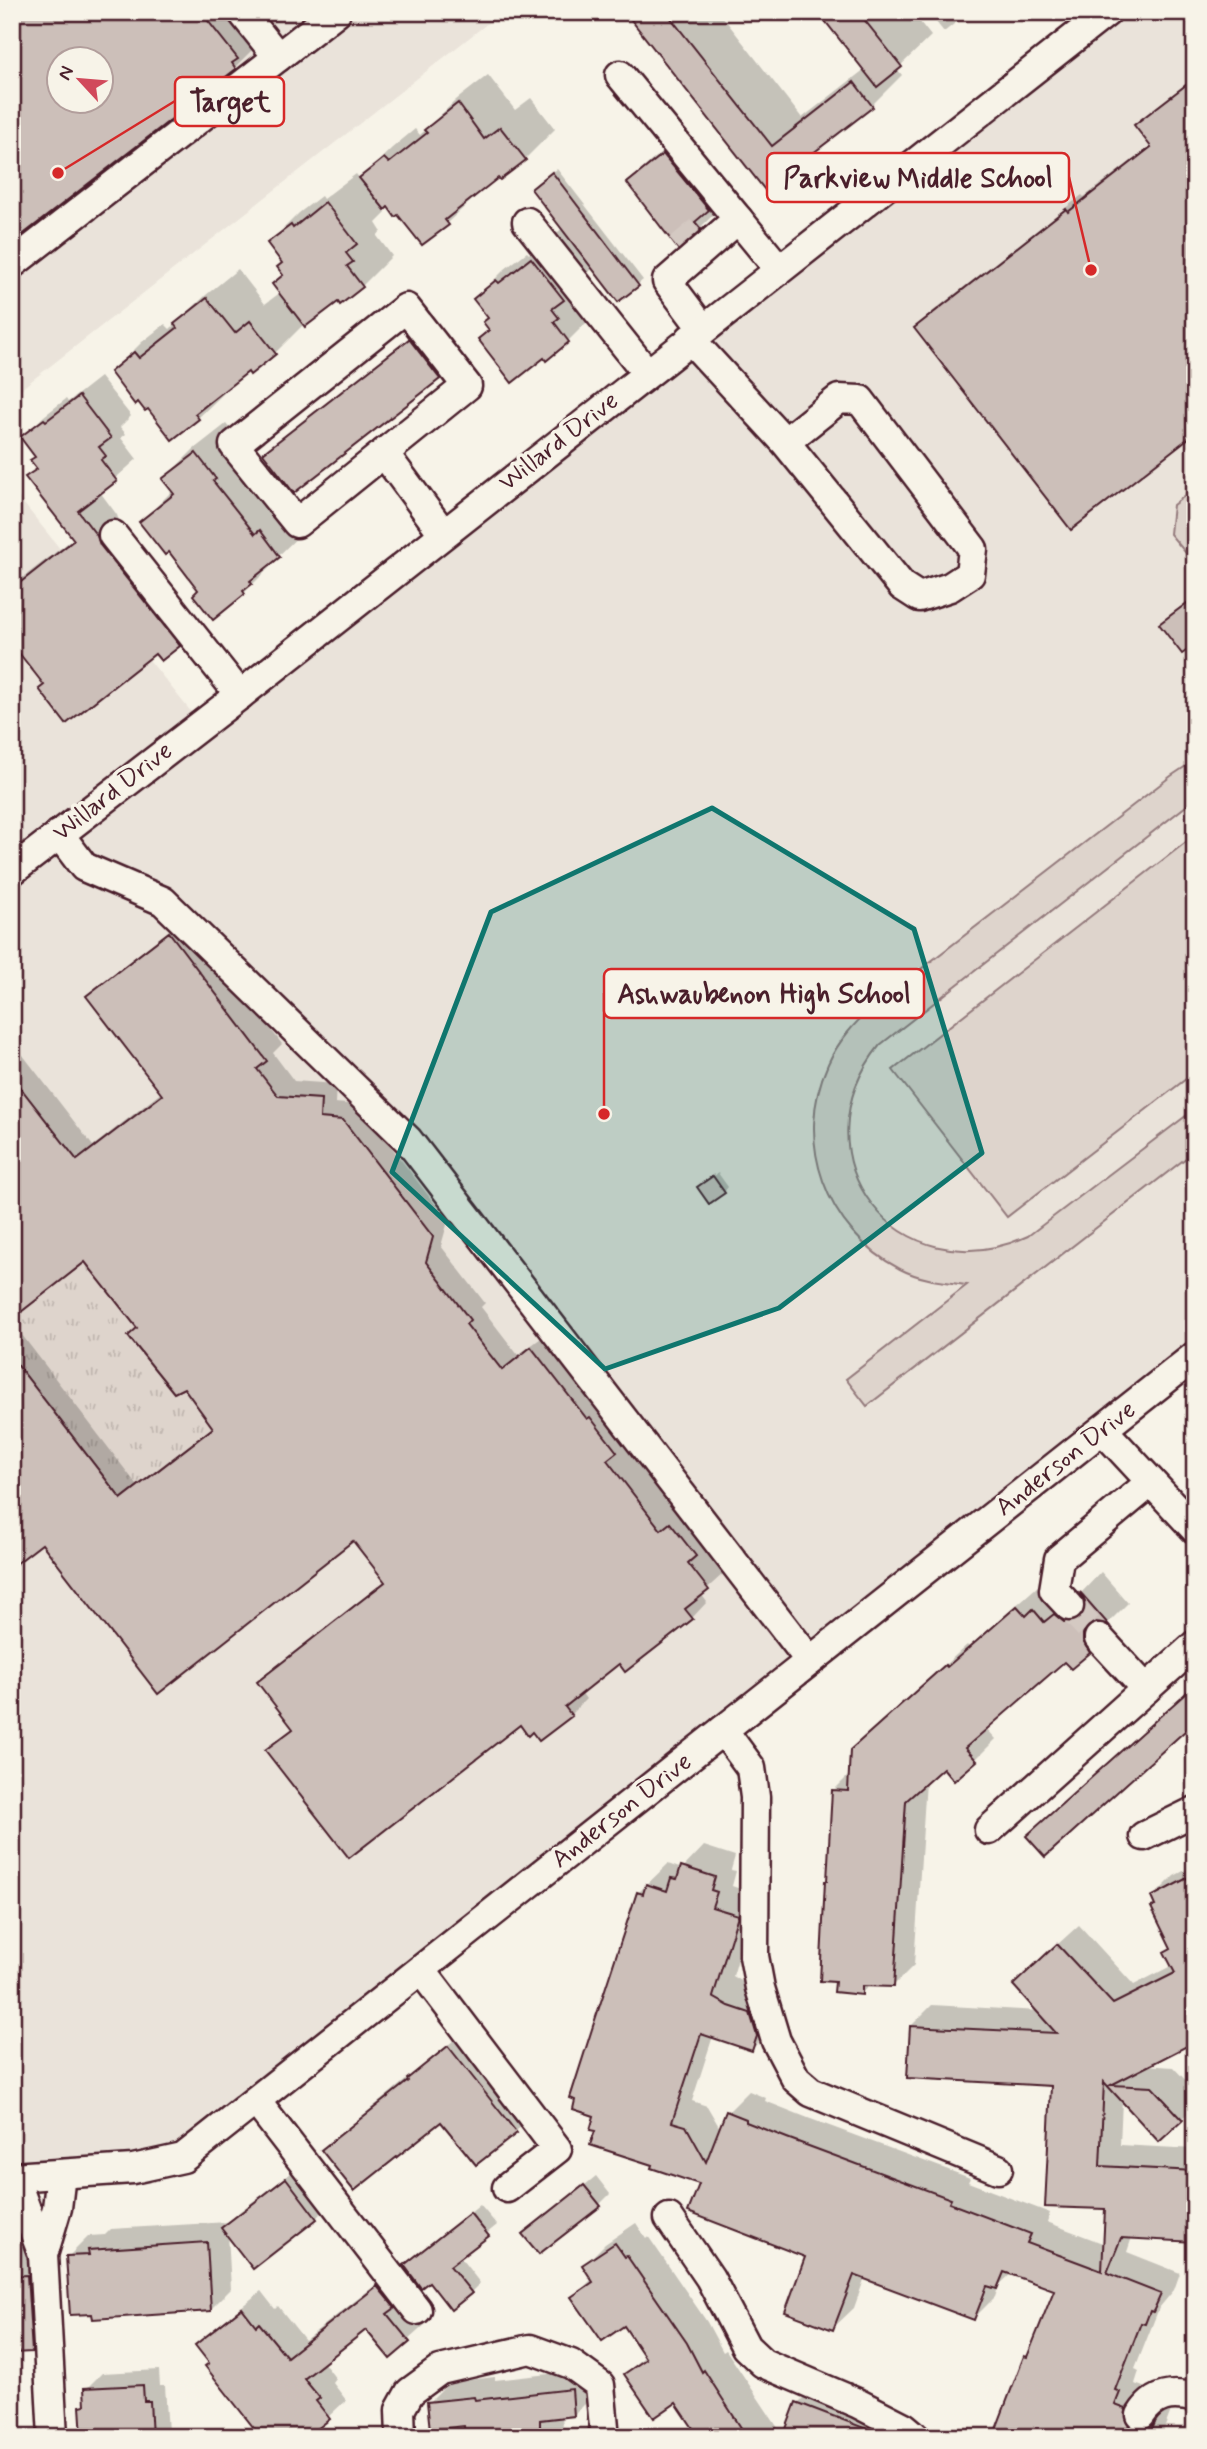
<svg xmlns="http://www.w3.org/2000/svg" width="1207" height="2449" viewBox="0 0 1207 2449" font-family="Mynerve,sans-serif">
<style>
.built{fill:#eae3da;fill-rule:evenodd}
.grass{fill:url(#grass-tufts);stroke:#947a7c;stroke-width:2}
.pitch{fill:#ded4cc;stroke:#947a7c;stroke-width:2}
.shadow{fill:#0003;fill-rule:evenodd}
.building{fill:#ccbfb9;stroke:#4a1f2b;stroke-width:2;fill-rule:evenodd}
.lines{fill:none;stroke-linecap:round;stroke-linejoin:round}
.minor-tunnel{stroke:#d4c9c2;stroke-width:28;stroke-dasharray:28 14;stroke-linecap:butt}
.minor-casing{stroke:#4a1f2b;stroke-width:33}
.minor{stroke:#f7f3e8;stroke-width:28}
.marked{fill:#0f766e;fill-opacity:0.2;stroke:#0f766e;stroke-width:5;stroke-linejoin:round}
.labels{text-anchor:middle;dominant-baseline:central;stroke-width:7;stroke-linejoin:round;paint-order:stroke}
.street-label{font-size:26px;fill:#4a1f2b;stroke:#f7f3e8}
.leader{fill:none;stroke:#d62828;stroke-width:2.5}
.callout-dot{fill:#d62828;stroke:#f7f3e8;stroke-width:2.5}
.callout{fill:#f7f3e8;stroke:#d62828;stroke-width:2.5}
.callout-label{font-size:28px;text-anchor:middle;font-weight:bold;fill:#4a1f2b}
</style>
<defs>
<pattern id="grass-tufts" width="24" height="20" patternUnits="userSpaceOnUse" patternTransform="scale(1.75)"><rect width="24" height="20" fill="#ded4cc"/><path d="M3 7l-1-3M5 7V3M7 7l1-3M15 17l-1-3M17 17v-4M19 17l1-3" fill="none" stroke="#c0b6af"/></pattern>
</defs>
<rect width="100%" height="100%" fill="#f7f3e8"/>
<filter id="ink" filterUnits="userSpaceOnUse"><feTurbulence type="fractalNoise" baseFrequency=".0143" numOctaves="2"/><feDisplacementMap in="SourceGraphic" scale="14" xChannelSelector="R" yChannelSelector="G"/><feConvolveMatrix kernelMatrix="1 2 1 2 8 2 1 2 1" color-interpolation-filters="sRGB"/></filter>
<g filter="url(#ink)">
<g class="built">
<path d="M12,12H502L12,396ZM60,60H102V102H60Z"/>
<path d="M1107,12H1195V1356L183,2158L12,2177V489L200,723Z"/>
</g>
<path class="grass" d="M85,1262L137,1328L128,1336L174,1393L184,1388L213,1428L121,1499L12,1358V1319Z"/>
<g class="pitch">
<path d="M1195,488V564L1170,534L1173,505Z"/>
<path d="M1195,760V799L880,1045C791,1156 898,1295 1028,1236L1195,1109V1151L867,1406L846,1379L967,1285C944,1282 921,1280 900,1269C826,1231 793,1141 828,1064C838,1041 855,1023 873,1006L1171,776Z"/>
<path d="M1195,835V1072L1007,1217L893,1070Z"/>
</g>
<g class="shadow">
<path d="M12,12H238L256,46L235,67L12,242ZM60,60H102V102H60Z"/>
<path d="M628,12H719L802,118L865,69L820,12H912L931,36L897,69L902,75L872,105L765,187Z"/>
<path d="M928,12H969L944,32Z"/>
<path d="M1195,70V431L916,328L932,312L1082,195L1084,197L1152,145L1137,126L1152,110L1188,82L1186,79Z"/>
<path d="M488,75L515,110L531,98L555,129L525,159L501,178L499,175L447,223L398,212L388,205L383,209L386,213L376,223L381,231L377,236L392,256L362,286L340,302L338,300L305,323L275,353L248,370L198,418L149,407L112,372L142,342L165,324L170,329L206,295L238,269L265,304L281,292L274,284L284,274V262L269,243L299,213L321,196L323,199L356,174L360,179L392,148L415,129L420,135L456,100Z"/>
<path d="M685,134L721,207L700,228L629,183L650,162Z"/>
<path d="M557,169L643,280L618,300L594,267L582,279L598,311L568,341L490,329V318L475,299L505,269L527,252L529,254L563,228L538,184Z"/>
<path d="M415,336L444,373L294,491L270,449Z"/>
<path d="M100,377L131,416L120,427L126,434L121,438L137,459L100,492L117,515L120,524L200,624L179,645L46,684L12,641V586L74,538L28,478L38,467L37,456L23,437L44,416L66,399L68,402Z"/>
<path d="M226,424L309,526L273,561L274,563L244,593L200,590L169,550L141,522L173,490L164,479L194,449Z"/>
<path d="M185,918L282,1044L273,1053L294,1081L336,1084L335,1103L359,1105L448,1221L441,1246L485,1303L481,1307L518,1355L548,1333L632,1435L622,1444L678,1516L687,1509L711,1539L704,1547L724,1573L701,1594L707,1602L692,1618L619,1662L581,1692L586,1699L571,1714L532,1730L520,1723L268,1751L294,1727L259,1683L275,1667L386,1580L353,1538L12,1506V1322L137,1485L214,1426L85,1260L12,1317V1055L19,1050L93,1146L162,1092L89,996L104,981Z"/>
<path d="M718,1173L728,1187L724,1192L704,1183Z"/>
<path d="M1101,1572L1128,1603L1108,1623L1105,1622L1110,1630L1089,1651L1064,1659L986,1728L996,1739L975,1760L943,1765L926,1781L914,1965L893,1986L870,1984L862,1993L833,1791L850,1774L851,1750L967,1645L969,1647L1038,1586L1047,1597L1076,1594L1088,1604L1082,1592Z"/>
<path d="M704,1846L735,1856L731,1870L736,1871L732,1886L757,1895L733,1976L750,1986L773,2028L752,2049L713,2036L692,2101L707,2106L721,2130L728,2112L749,2091L766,2098L765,2101L808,2118L970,2178L968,2182L1050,2213L1047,2222L1105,2244L1107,2208L1053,2084L911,2026L932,2005L1039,2011L1036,1964L1079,1925L1134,1985L1173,1965L1166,1952L1172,1946L1153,1908L1157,1904L1153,1897L1174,1876L1195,1865V2040L1145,2065L1173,2067L1195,2090V2127V2106L1159,2140L1122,2100L1120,2145L1195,2149V2240L1132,2237L1127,2252L1180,2273L1174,2290L1159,2308L1135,2369L1139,2371L1135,2384L1146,2388V2400L1162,2411L1172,2408L1164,2429L1156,2437H1001L1025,2357L1032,2351L1056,2289L1012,2273L999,2285L995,2297L974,2318L865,2277L854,2308L833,2328L807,2256L702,2183L654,2164L597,2130L638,1893L668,1864L682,1869Z"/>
<path d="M465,2031L531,2116L516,2131L476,2163L442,2120L323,2150L339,2135Z"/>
<path d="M303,2164L332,2202L316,2218L253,2266L228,2234L231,2289L210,2310L68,2257L89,2236L105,2235L111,2229L228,2222V2224L239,2212Z"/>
<path d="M596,2176L610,2194L600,2204L525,2234Z"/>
<path d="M480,2205L497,2225L459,2256L480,2283L471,2292L430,2279L406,2265Z"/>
<path d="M636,2223L646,2238L648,2236L707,2322L723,2352L726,2350L784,2437H693L698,2432L677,2401L626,2374L646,2355L625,2324L574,2297L593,2278L584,2265L605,2244Z"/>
<path d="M36,2246L41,2340L31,2350L12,2352V2247Z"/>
<path d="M396,2269L405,2296L427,2323L390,2356L367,2328L323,2362L336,2379L333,2383L346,2400L328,2417L211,2362L198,2345L215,2328L261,2291L275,2309L278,2306L305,2340Z"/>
<path d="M592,2369L595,2394L574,2415L562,2416L564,2437H466L465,2424L429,2403L450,2382L495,2377V2380Z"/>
<path d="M159,2370L160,2386H165L168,2432L164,2437H84L82,2406L86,2402V2389L102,2373Z"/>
<path d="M808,2393L889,2423L884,2437H812L798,2403Z"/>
<path d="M48,2431L49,2437H12V2433Z"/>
</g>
<g class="building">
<path d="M12,12H201L238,59L232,63L236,69L12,243ZM60,60H102V102H60Z"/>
<path d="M625,12H666L772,146L854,82L873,107L765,190Z"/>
<path d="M818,12H858L902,67L877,87Z"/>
<path d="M1195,78V433L1071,530L914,328L1066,209L1068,212L1151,147L1134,125Z"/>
<path d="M458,103L484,139L500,127L526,160L500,180L498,178L445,220L449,225L422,245L398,215L395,217L388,207L385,210L359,178L384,158L389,163L427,133L424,130Z"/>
<path d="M663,154L709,210L695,222L701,229L678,249L627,183Z"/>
<path d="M552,172L639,286L618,302L531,189Z"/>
<path d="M325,202L357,244L346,253L353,262L347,266L363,287L340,305L338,302L305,327L272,284L283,275L277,267L282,263L267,243L291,225L293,228Z"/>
<path d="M531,258L564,300L552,309L559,318L554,322L569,342L546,361L544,358L512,383L478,339L489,330L483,322L488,318L473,299L496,280L499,283Z"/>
<path d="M207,298L235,333L250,321L276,354L250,375L248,372L195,414L199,419L172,440L148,409L145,411L138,402L135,405L110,372L134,352L139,358L177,328L174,324Z"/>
<path d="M409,339L440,379L294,493L263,453Z"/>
<path d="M79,396L111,438L99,447L106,456L101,460L117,481L78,511L97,536L100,545L180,646L161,661L155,654L66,724L39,689L44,685L12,644V589L74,540L25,477L37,469L30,460L35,457L20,437L44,419L46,421Z"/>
<path d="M196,453L216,479L213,481L255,534L260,530L280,557L250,581L252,584L243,591L245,594L213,620L193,595L198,590L169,552L165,555L139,522L174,494L162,479Z"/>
<path d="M1195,597V645L1182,654L1159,624Z"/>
<path d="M169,932L267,1061L257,1069L278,1096L321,1099L320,1118L343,1120L433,1237L426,1262L470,1320L466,1324L502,1370L531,1347L587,1419L590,1417L617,1452L607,1460L661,1530L670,1523L696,1556L688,1563L709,1590L685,1609L693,1619L625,1672L619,1664L565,1707L572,1716L539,1741L532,1732L528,1736L520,1725L349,1858L265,1750L293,1729L257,1682L385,1582L353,1541L158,1694L42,1544L12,1567V1358L121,1499L213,1428L184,1388L174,1393L128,1336L137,1328L85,1262L12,1319V1077L77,1160L162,1095L86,996Z"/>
<path d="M713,1176L725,1193L709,1204L697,1187Z"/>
<path d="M1080,1592L1109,1625L1096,1622L1087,1626L1083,1634V1641L1090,1653L1071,1669L1064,1662L965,1748L977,1761L954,1781L943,1768L906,1801L894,1987L862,1986V1995L834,1992L835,1982L820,1981L825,1881H827L832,1790L848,1791L850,1750L945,1665L947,1667L1017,1606L1026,1616L1033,1609L1044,1622L1054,1614L1064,1622H1072L1080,1619L1085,1610V1602Z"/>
<path d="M1195,1685V1722L1045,1857L1026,1836Z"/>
<path d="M681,1866L715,1877L711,1890L717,1892L712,1907L738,1915L713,1997L729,2006L750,2013L757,2036L752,2051L701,2034L672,2122L686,2126L706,2162L726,2111L746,2119V2122L787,2138L951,2199L949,2203L1031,2234L1027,2243L1102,2271L1105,2209L1045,2207L1051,2086L907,2078L910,2026L1056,2033L1013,1985L1057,1944L1113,2004L1175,1973L1164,1952L1171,1948L1151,1907L1155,1906L1151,1897L1195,1874V2042L1111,2085L1152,2087L1183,2120L1159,2142L1104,2082L1100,2166L1195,2171V2242L1121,2238L1107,2273L1161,2294L1153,2312L1150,2311L1145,2324L1141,2323L1115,2390L1120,2392L1115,2405L1126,2409V2421L1131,2428L1140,2432L1147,2430L1154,2425L1149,2437H993L1024,2356L1027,2357L1054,2290L1004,2272L997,2289L987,2286L974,2320L854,2275L833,2330L785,2312L805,2257L688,2212L699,2184L651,2168L652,2165L590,2145L595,2131L590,2130L594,2116L573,2109L575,2100L570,2098L592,2029L637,1892L643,1894L646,1884L667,1891L671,1878L677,1879Z"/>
<path d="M448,2046L517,2133L476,2165L441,2122L354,2191L321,2150L408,2081L407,2079Z"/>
<path d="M286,2178L317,2219L253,2269L221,2228Z"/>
<path d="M584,2185L601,2206L539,2254L522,2234Z"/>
<path d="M470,2213L489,2236L450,2266L472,2293L451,2310L429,2282L421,2288L404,2265Z"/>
<path d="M207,2242L211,2311L93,2319L92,2314L70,2315L66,2256L89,2255L88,2250Z"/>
<path d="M615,2243L625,2257L627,2256L687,2343L702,2372L704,2370L747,2437H699L676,2403L654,2418L624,2374L646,2359L624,2326L602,2341L571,2297L593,2282L582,2265Z"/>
<path d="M27,2275L32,2352L12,2353V2276Z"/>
<path d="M377,2286L395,2308L387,2314L410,2342L390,2359L366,2330L304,2379L320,2398L316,2401L330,2419L307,2437H261L205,2366L209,2363L195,2345L242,2308L256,2326L259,2323L287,2357Z"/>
<path d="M143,2385L144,2401H150L152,2437H82L80,2406L85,2405L84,2388Z"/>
<path d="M572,2389L574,2416L540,2420V2429L530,2430V2437L465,2436L464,2426L430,2430L427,2402L474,2397L475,2400Z"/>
<path d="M796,2402L880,2434L883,2437H807L786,2429Z"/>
</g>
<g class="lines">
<g class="minor-tunnel">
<path d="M678,249L701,230"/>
<path d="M1069,1606L1099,1638"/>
<path d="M1133,2437L1141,2415"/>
</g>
<g class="minor-casing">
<g id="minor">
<path d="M242,12L278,57"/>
<path d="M620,75L738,219"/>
<path d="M527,222L647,373"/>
<path d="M12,264L336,12"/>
<path d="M406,308L467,386L297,523L234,445Z"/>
<path d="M703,329L667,281L738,219L779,269"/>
<path d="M690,339L785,442L902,586L919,597L950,587L970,574L973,549L860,400L839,399L785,442"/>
<path d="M384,453L443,533"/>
<path d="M113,535L240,695"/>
<path d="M59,834L84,867L163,901L408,1140L810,1661"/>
<path d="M12,871L240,695L1107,12"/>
<path d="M1103,1430L1195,1529"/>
<path d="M1069,1606L1054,1590L1059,1559L1151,1482"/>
<path d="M1099,1638L1146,1689L1195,1645"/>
<path d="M723,1730L751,1768L755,1797L754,1956L760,1988L776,2041L796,2079L811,2092L998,2169"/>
<path d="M989,1830L1146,1689"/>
<path d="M1144,1836L1195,1811"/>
<path d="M421,1970L557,2149L507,2188"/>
<path d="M256,2101L417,2310"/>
<path d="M12,2177L133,2169L183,2158L1195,1356"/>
<path d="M14,2177L43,2255"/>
<path d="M669,2218L710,2278L746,2347L763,2363L857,2403L904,2427L916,2437"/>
<path d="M1141,2415C1154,2394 1172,2392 1195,2398"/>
<path d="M53,2437L43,2255L57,2208L61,2174"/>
<path d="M401,2437L400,2410L410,2392L440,2370L530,2349L571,2364L600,2385L605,2437"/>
</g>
</g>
<use href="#minor" class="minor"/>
</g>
</g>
<path class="marked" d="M712,808L914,929L982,1153L779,1308L605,1369L392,1172L491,912Z"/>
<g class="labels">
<g class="street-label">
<text transform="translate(559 442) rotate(-38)">Willard Drive</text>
<text transform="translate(113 792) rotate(-38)">Willard Drive</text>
<text transform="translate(1066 1459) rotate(-38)">Anderson Drive</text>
<text transform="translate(622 1811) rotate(-38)">Anderson Drive</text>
</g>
</g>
<path class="leader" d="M58 173L175 101M1091 270L1069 177M604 1114L604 993"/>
<g class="callout-dot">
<circle cx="58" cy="173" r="7"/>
<circle cx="1091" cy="270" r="7"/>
<circle cx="604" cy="1114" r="7"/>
</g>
<g class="callout">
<rect x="175" y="77" width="109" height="49" rx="7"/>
<rect x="767" y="153" width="302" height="49" rx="7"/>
<rect x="604" y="969" width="320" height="49" rx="7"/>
</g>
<g class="callout-label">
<text x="230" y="111">Target</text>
<text x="918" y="187">Parkview Middle School</text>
<text x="764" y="1003">Ashwaubenon High School</text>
</g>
<rect width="1207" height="2449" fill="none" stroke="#f7f3e8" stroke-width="42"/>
<rect x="21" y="21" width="1165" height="2407" fill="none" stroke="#4a1f2b" stroke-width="2.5" filter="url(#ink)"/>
<g transform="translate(80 80) rotate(296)"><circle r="33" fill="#f7f3e8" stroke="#b29e9c" stroke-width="2"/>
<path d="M0-5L12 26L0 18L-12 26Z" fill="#d1495b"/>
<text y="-10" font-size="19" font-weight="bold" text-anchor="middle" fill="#4a1f2b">N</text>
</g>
</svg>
